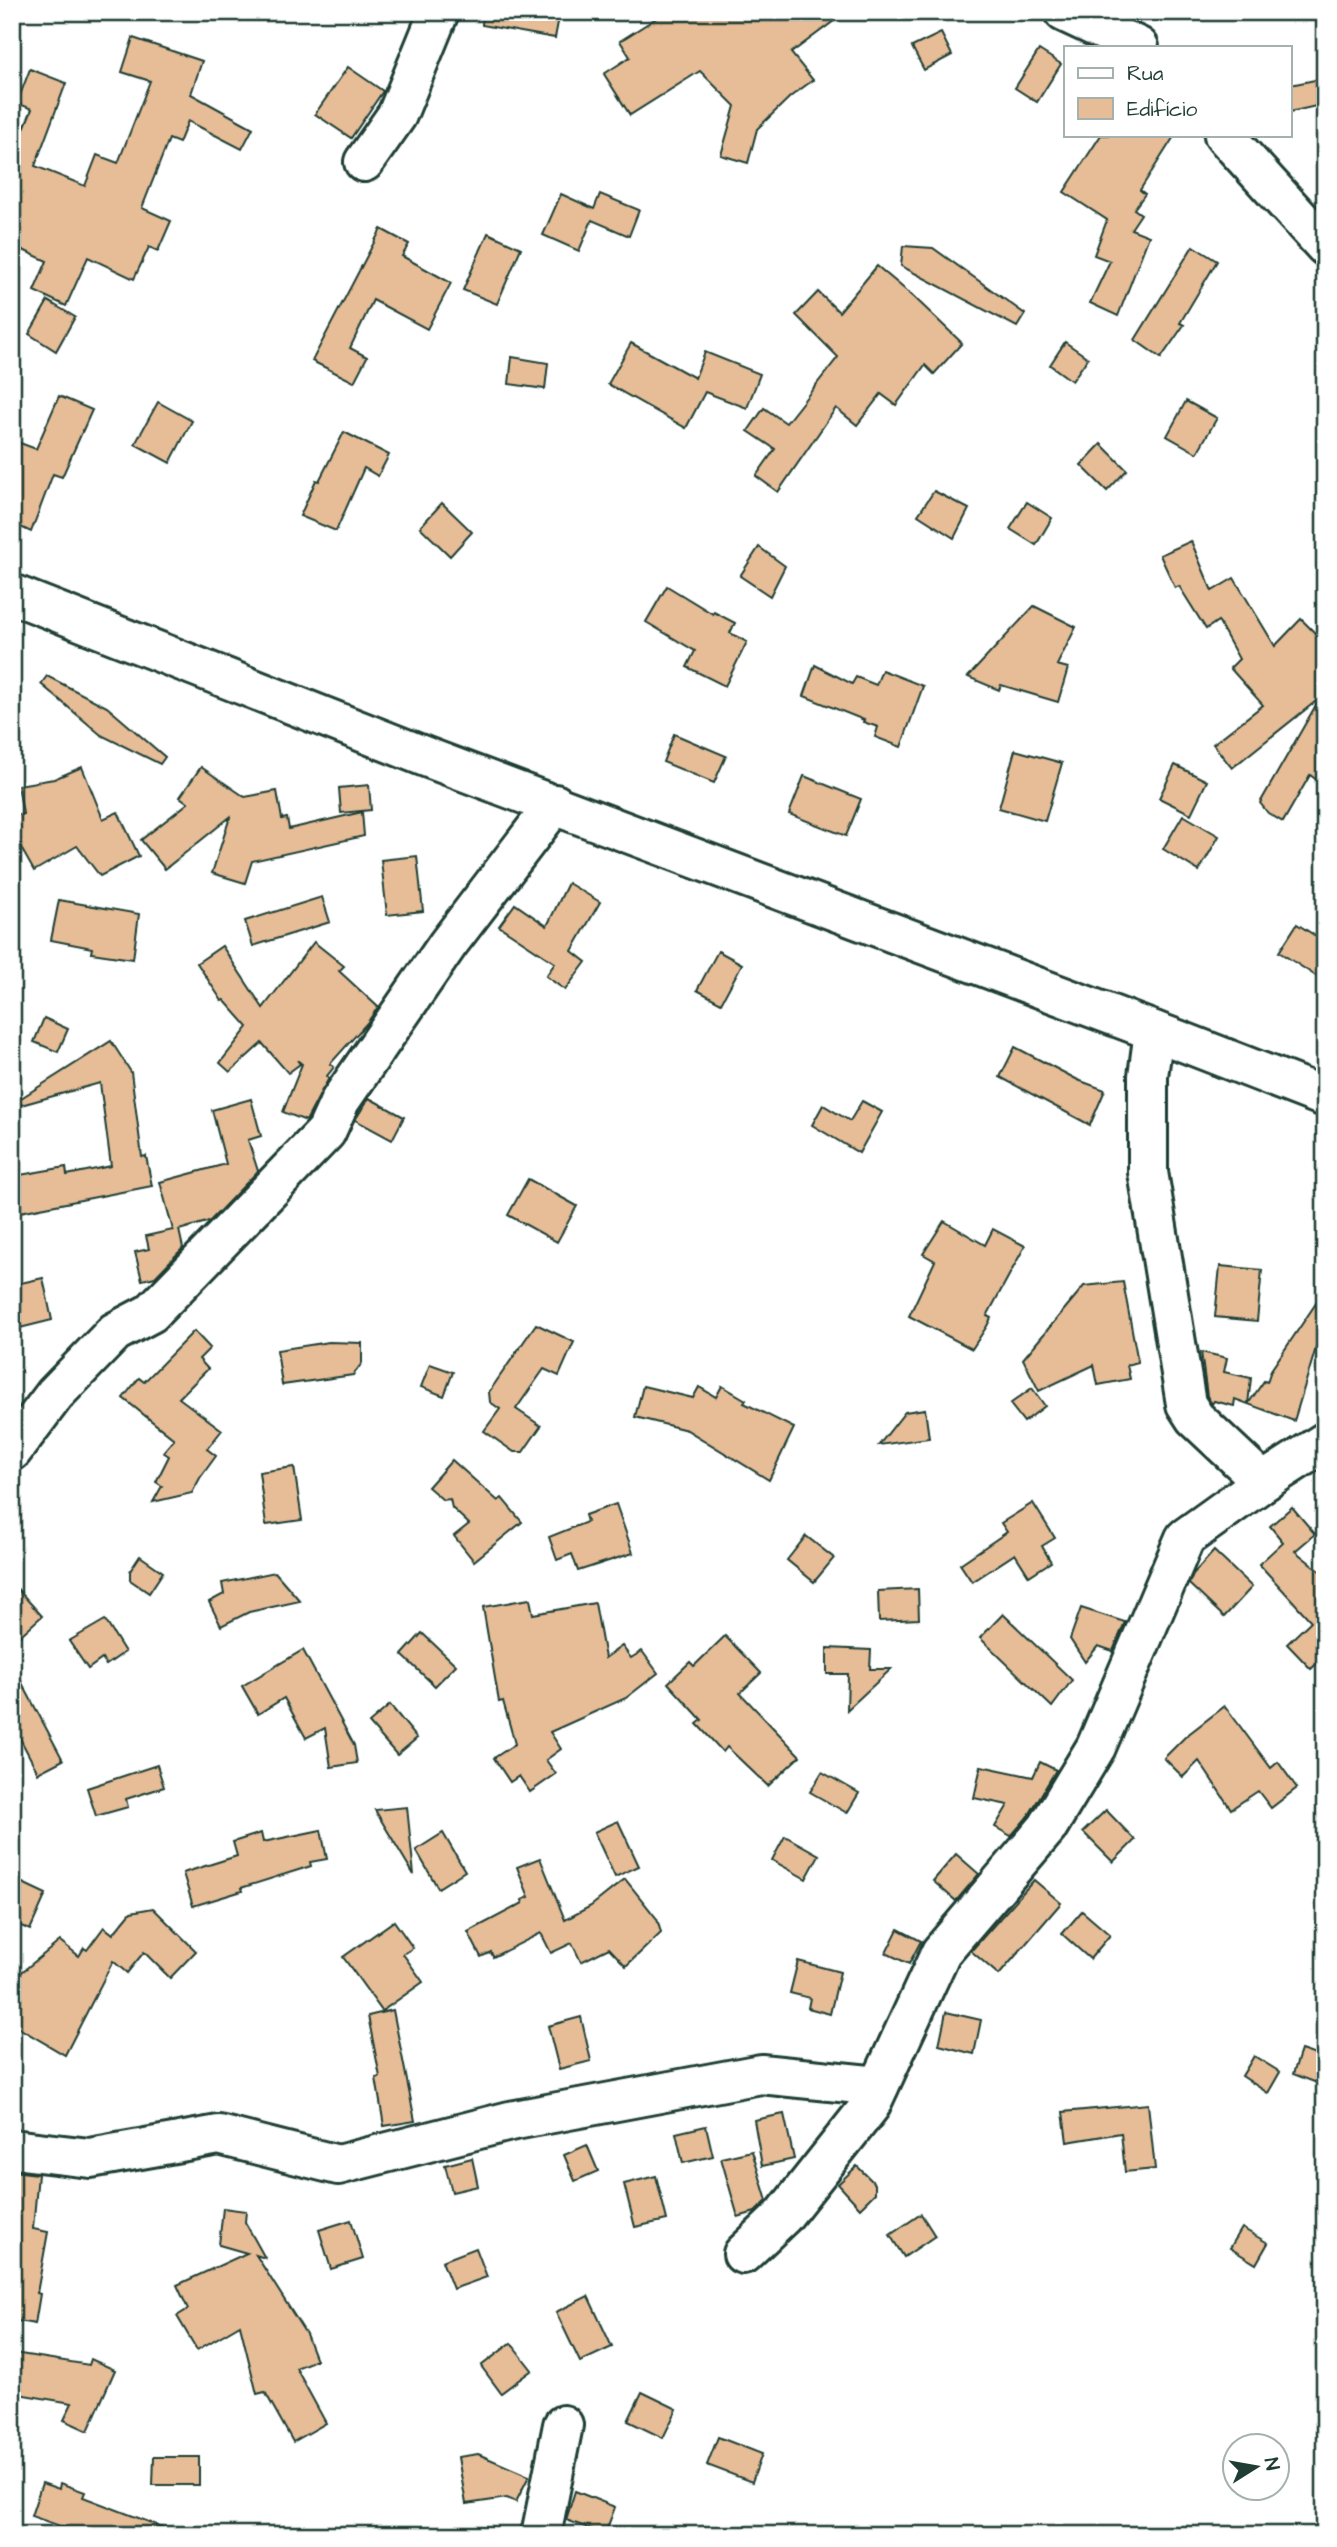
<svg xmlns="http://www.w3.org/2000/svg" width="1337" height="2547" viewBox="0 0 1337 2547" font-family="'Architects Daughter',sans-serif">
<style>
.building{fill:#e6bd96;stroke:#1f3d34;stroke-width:2}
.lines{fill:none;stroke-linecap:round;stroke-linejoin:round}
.minor-casing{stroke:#1f3d34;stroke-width:44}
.minor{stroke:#fff;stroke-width:38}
</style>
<rect width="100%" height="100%" fill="#fff"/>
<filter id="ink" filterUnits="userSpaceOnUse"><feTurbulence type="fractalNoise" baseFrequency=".0143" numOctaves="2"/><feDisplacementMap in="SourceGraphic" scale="14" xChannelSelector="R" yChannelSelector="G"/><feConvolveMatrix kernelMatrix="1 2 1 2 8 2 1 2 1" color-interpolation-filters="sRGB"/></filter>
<g filter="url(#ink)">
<g class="building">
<path d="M483,12H560L555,38L482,25Z"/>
<path d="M666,12H846L791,53L813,80L790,97L757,129L748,163L721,155L735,106L700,71L630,115L604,74L630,57L620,41Z"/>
<path d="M941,33L952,55L924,70L912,47Z"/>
<path d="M133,38L202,61L191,94L253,128L242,149L188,121L179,143L169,139L142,208L171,221L158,251L149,247L134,279L88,257L66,306L34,291L47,261L12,245V158L32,109L17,103L30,69L66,83L35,166L85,186L97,155L118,163L150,81L122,72Z"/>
<path d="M1039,50L1061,64L1037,102L1015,88Z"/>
<path d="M348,67L383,91L351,138L315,114Z"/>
<path d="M1325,78V104L1290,112V85Z"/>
<path d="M1101,135H1175L1140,190L1145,194L1134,209L1141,214L1131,229L1149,236L1118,316L1090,303L1110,261L1094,255L1107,220L1064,192Z"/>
<path d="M561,194L594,209L600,194L639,210L629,236L592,220L579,251L543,235Z"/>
<path d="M381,229L409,244L402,256L451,283L427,329L373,300L350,348L367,357L354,382L312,361Z"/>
<path d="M488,233L521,248L497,304L463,290Z"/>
<path d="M903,246L933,248L1025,314L1017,327L901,266Z"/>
<path d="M1193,246L1217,261L1180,323L1184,325L1161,358L1135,340Z"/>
<path d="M877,266L914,297L962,343L934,374L925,365L896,405L881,394L857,425L836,408L778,492L756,476L775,449L748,431L764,408L786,423L838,357L796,315L818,292L839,312Z"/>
<path d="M48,301L75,317L56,351L29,334Z"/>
<path d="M1065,342L1088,358L1072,381L1050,365Z"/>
<path d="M631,343L695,378L705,352L760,374L747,408L705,392L686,428L608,384Z"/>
<path d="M512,357L548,363L545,389L509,384Z"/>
<path d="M59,396L92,410L62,477L53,474L31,532L12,523V440L36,449Z"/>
<path d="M1186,401L1217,418L1197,453L1167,436Z"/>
<path d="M158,402L192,421L170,463L135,444Z"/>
<path d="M344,432L389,455L378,476L364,468L336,531L300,516L316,480L319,481Z"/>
<path d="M1101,444L1127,470L1107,491L1081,465Z"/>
<path d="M934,491L969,509L954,538L918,515Z"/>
<path d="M1027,502L1052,518L1036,545L1010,529Z"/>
<path d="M442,503L472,532L450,556L420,527Z"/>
<path d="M1191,541L1212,591L1234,578L1275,646L1301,619L1325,643V786L1310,775L1283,822L1268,813L1260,803L1320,698L1232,768L1213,744L1263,705L1230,668L1239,659L1218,621L1206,629L1179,586L1175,588L1160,555Z"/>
<path d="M759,547L785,566L770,596L740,576Z"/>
<path d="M667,586L713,614L714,612L735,623L730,633L747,642L725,686L687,667L695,651L646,622Z"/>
<path d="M1034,606L1076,627L1057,665L1068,668L1058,702L1001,685L999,690L968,677Z"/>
<path d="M815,665L852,684L856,677L876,685L882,670L923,686L901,747L875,737L878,727L863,722L864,720L804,696Z"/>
<path d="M47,676L107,707L165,757L160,764L101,735L41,684Z"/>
<path d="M674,734L726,756L714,783L663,762Z"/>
<path d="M1015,750L1062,763L1045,821L999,808Z"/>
<path d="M1175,765L1207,781L1191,814L1159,798Z"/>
<path d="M82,767L103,819L118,812L139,856L100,876L77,846L34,871L12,832V816L23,814L18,785L54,779Z"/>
<path d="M201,767L245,797L277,791L282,819L287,818L289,829L362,812L364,836L252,861L245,883L212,873L230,817L165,869L141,840L188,803L180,797Z"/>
<path d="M804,776L861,799L846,836L789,814Z"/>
<path d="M369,785L371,810L341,813L339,788Z"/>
<path d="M1183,815L1219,836L1199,871L1163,849Z"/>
<path d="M417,856L423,911L387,915L381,860Z"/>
<path d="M568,883L600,902L572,951L586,962L565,990L546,976L555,963L499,926L515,904L547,926Z"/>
<path d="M322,897L330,922L253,946L245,921Z"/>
<path d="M59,900L139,914L133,959L91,953L92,948L51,940Z"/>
<path d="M1297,924L1325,942V982L1279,952Z"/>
<path d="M314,942L344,966L339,971L378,1007L367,1023L330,1064L334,1067L327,1076L329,1078L306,1121L283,1112L302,1064L297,1060L300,1064L288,1073L262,1043L230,1072L220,1063L248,1027L224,1000L222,1001L197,963L222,946L263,1008Z"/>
<path d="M718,951L742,964L721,1003L697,990Z"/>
<path d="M44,1018L68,1029L58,1052L34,1042Z"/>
<path d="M111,1041L131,1072L142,1157L146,1156L152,1186L20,1212L14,1176L66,1167L67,1175L111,1166L100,1083L21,1105L18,1100Z"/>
<path d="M1015,1047L1078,1080L1105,1090L1090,1125L1000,1077Z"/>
<path d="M369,1098L404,1117L392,1140L355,1120Z"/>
<path d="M251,1099L261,1136L248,1140L258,1171L210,1221L179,1230L183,1248L155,1277L142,1280L135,1252L149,1249L146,1236L173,1230L160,1182L226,1164L212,1110Z"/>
<path d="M862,1101L882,1112L859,1153L812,1125L823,1105L850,1121Z"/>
<path d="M528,1179L577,1206L557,1242L508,1215Z"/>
<path d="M944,1221L985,1245L993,1229L1025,1246L987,1316L991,1318L987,1326L972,1349L909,1316L935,1261L923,1254Z"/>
<path d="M1220,1266L1262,1270L1257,1321L1215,1317Z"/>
<path d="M43,1278L52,1320L12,1330V1285Z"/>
<path d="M1123,1282L1138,1362L1127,1365L1130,1379L1098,1385L1094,1365L1039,1391L1023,1359L1084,1286Z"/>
<path d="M1325,1290V1318L1294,1421L1235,1399L1234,1406L1214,1401L1212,1404L1207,1396L1201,1352L1227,1358L1224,1372L1251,1378L1248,1404L1264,1381L1267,1382L1271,1370Z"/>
<path d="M536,1324L574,1342L559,1376L544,1369L516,1409L541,1426L523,1452H514L484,1431L500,1409L490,1402L489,1392Z"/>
<path d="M194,1331L210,1348L199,1359L208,1369L179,1398L222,1430L207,1449L216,1456L200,1478L192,1493L153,1502L162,1486L156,1482L169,1456L163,1452L174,1439L123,1398L139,1378L144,1382Z"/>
<path d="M329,1342L362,1343V1363L353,1375L282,1385L277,1350Z"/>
<path d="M430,1364L453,1372L444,1396L421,1387Z"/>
<path d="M643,1386L693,1398L699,1387L716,1397L722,1386L746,1400L744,1403L794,1428L769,1480L687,1430L635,1417Z"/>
<path d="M1032,1388L1045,1406L1024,1422L1010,1404Z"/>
<path d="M925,1409L929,1438L879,1445L905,1412Z"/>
<path d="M452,1460L498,1501L502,1498L522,1522L474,1561L454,1536L469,1524L452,1508L450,1499L443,1500L428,1487Z"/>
<path d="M294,1467L302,1520L266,1525L259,1472Z"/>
<path d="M1033,1503L1055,1538L1042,1546L1051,1562L1029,1576L1015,1554L972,1582L960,1564L1007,1532L1001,1523Z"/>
<path d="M616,1504L633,1553L578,1571L572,1554L557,1560L549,1537L587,1522L585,1515Z"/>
<path d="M1292,1507L1315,1534L1295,1551L1325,1575V1656L1311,1669L1287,1644L1311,1621L1259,1564L1283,1542L1270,1526Z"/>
<path d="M806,1536L834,1558L814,1582L787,1560Z"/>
<path d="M1214,1551L1252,1587L1224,1617L1189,1584L1193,1574Z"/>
<path d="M140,1556L163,1572L149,1593L130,1580V1571Z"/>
<path d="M275,1572L300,1601L249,1612L221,1626L209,1602L224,1594L222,1583Z"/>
<path d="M12,1583L42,1616L12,1643Z"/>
<path d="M918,1589L919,1619L879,1621L878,1591Z"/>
<path d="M530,1599L533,1614L595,1603L605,1658L622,1646L631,1658L642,1651L658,1673L626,1698L550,1732L561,1749L546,1760L556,1774L530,1792L519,1776L510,1782L494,1758L515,1744L503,1701L499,1702L483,1607Z"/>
<path d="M1081,1608L1125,1622L1113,1651L1098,1646L1085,1662L1070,1639Z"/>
<path d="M1003,1614L1072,1680L1052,1707L980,1638Z"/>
<path d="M105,1620L125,1652L106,1665L102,1659L88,1669L69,1641Z"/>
<path d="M422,1633L456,1665L435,1686L402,1655Z"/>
<path d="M725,1636L761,1673L740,1693L800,1756L768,1786L727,1747L723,1752L697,1724L702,1720L668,1683L690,1662L694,1666Z"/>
<path d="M827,1648L871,1650L870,1669H891L847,1710L848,1674H827Z"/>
<path d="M303,1650L354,1745L357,1763L331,1767L325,1728L306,1738L284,1698L258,1714L242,1686Z"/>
<path d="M12,1664L63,1760L38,1773L12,1723Z"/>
<path d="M390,1705L417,1738L397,1755L369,1723Z"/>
<path d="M1225,1706L1271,1768L1278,1762L1297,1788L1271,1808L1258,1791L1231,1809L1199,1761L1183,1777L1164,1758L1186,1736Z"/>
<path d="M1040,1762L1056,1770L1029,1815L1011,1836L995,1827L1008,1805L974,1798L981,1766L1033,1777Z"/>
<path d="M157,1765L164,1787L126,1799L128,1807L96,1816L87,1788Z"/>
<path d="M822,1772L859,1793L847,1813L810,1792Z"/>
<path d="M407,1807L414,1875L375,1810Z"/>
<path d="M1106,1810L1135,1840L1113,1862L1083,1832Z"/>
<path d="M618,1821L639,1866L615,1877L594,1832Z"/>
<path d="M321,1830L327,1859L310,1862L311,1866L241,1888L242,1891L193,1906L183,1873L237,1856L233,1842L261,1833L263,1842Z"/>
<path d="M443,1833L465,1871L438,1888L416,1850Z"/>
<path d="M785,1836L819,1855L806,1879L772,1860Z"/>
<path d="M956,1854L979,1874L956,1901L933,1881Z"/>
<path d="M540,1858L565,1920L591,1906L625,1879L657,1919L661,1933L626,1966L609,1948L581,1962L572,1943L551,1953L541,1933L493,1957L491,1952L481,1957L468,1932L523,1903L522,1900L529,1897L517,1867Z"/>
<path d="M12,1878L46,1894L30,1930L12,1922Z"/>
<path d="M1034,1880L1061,1903L999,1975L971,1951Z"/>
<path d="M153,1908L196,1951L170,1978L144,1952L127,1973L113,1961L65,2055L12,2024V1980L60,1941L79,1956L84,1948L87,1950L104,1927L113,1934L131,1912Z"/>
<path d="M1082,1911L1110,1935L1090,1959L1062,1934Z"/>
<path d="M394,1921L413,1948L403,1954L423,1982L382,2011L343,1957Z"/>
<path d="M898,1929L921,1941L909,1964L886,1953Z"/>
<path d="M798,1961L840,1972L830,2014L808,2008L810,1998L790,1993Z"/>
<path d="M393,2010L415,2121L384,2126L376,2078L380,2077L368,2016Z"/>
<path d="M946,2012L981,2020L974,2054L939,2045Z"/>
<path d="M581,2017L591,2061L559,2069L548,2026Z"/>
<path d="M1301,2050L1325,2058V2086L1293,2074Z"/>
<path d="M1254,2056L1280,2072L1268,2093L1242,2076Z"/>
<path d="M1148,2104L1155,2169L1125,2172L1121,2133L1067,2142L1063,2112Z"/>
<path d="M784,2114L794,2159L762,2166L754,2120Z"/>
<path d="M706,2126L713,2156L683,2163L676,2133Z"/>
<path d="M587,2145L598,2171L575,2181L564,2155Z"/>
<path d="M752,2151L767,2201L755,2212L738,2217L721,2158Z"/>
<path d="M472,2158L478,2186L452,2192L445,2165Z"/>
<path d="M857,2166L875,2184V2193L860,2208L838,2184Z"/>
<path d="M12,2171L38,2174L33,2229L48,2232L37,2293L40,2294L35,2324L12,2320Z"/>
<path d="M656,2176L667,2220L635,2227L624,2184Z"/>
<path d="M223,2208L246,2211L245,2222L265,2258L256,2255L306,2334L316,2360L296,2368L326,2423L293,2442L265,2392L257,2394L240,2325L197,2350L177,2316L188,2309L177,2285L247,2253L219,2245Z"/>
<path d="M921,2214L935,2236L904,2257L890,2235Z"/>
<path d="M351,2220L363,2259L331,2269L319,2230Z"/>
<path d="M1242,2228L1268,2243L1256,2264L1230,2248Z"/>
<path d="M476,2248L487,2277L453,2289L442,2261Z"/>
<path d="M588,2296L612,2347L580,2362L556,2312Z"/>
<path d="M511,2343L532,2370L501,2393L481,2366Z"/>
<path d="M14,2353L89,2365L91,2359L115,2370L88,2431L64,2420L72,2403L12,2393Z"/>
<path d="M642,2392L677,2409L663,2438L628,2421Z"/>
<path d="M718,2437L762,2454L752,2482L707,2465Z"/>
<path d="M478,2454L529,2476L516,2502L507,2498L466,2504L458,2457Z"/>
<path d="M154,2457H199V2485H153Z"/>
<path d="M42,2483L59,2489L60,2483L85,2492L83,2497L178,2533V2535H86L31,2516Z"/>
<path d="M575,2491L615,2507L605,2534L566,2520Z"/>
</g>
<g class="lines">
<g class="minor-casing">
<g id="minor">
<path d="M1064,12L1139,47"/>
<path d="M1224,135L1325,246"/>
<path d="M364,162L397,115L439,12"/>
<path d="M12,594L426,757L1186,1043L1325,1097"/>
<path d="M1154,1031L1148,1076V1172L1186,1404L1195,1418L1263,1482"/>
<path d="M12,1451L55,1394L115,1332L151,1313L326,1132L340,1101L448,944L555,804"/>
<path d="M12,2149L90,2158L219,2135L338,2165L510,2121L761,2074L879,2086"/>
<path d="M743,2254L783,2216L870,2106L941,1952L1047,1828L1096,1747L1185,1538L1263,1482L1325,1442"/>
<path d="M541,2535L563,2425"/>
</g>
</g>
<use href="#minor" class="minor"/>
</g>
</g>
<rect width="1337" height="2547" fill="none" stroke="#fff" stroke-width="42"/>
<rect x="21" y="21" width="1295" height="2505" fill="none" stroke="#1f3d34" stroke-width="2.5" filter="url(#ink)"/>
<rect x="1064" y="46" width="228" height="91" fill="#ffffff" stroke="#a5b1ae" stroke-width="2"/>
<rect x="1078" y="68" width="35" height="10" fill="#ffffff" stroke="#a5b1ae" stroke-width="2"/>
<text x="1127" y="80" font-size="21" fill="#1f3d34">Rua</text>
<rect x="1078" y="98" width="35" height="21" fill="#e6bd96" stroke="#a5b1ae" stroke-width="2"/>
<text x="1127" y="116" font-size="21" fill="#1f3d34">Edifício</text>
<g transform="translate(1256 2467) rotate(79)"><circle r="33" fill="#ffffff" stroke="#a5b1ae" stroke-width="2"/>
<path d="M0-5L12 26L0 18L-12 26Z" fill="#1f3d34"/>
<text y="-10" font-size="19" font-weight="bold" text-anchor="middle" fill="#1f3d34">N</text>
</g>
</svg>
